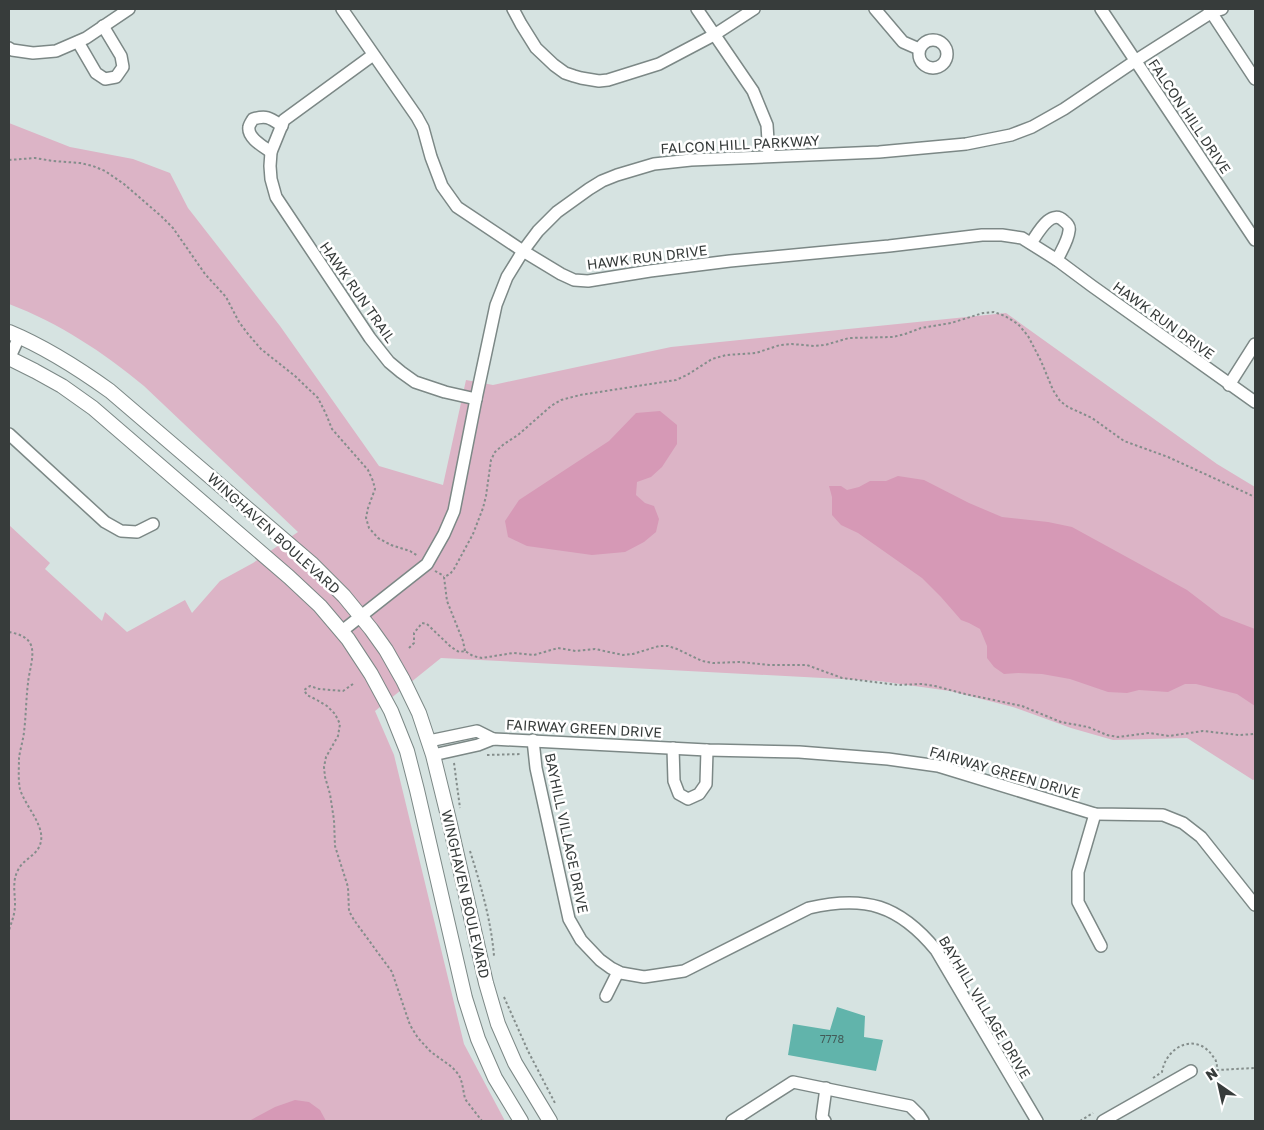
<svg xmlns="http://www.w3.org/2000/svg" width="1264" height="1130" viewBox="0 0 1264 1130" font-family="'Golos Text',sans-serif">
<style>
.green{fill:#dcb4c6}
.water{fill:#d699b6}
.building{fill:#61b4ab}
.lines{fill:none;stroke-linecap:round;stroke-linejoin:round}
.minor-casing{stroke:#7c8886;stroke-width:14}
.major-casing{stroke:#7c8886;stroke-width:16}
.path{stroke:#848d8b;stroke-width:2;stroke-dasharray:2.5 2.5;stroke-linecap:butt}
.minor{stroke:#fff;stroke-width:11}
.major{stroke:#fff;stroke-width:14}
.labels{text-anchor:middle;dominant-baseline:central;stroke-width:5;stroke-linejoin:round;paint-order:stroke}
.number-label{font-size:11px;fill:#425a57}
.street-label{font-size:14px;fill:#373c3b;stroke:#fff}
</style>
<rect width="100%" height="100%" fill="#d6e3e1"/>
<path class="green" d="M9,123L70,147L133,159L170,173L188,208L280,326L379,466L443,485L466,380L493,385L671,347L1006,313L1217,464L1255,487V779L1253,780L1187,738L1113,740L1071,728L1013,707L950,691L879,681L441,658L375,711L394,755L464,1044L505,1121H9V525L50,563L45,569L102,621L105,612L127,632L185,600L192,613L220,581L253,563L298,532L144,386C103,352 59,323 9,304Z"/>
<g class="water">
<path d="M660,411L677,425V444L662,467L651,477L637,482L636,495L645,503L654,506L659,519L656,532L644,542L625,552L592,555L527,546L508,537L505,521L519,500L609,441L636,413Z"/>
<path d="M898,476L924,480L969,503L1002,517L1048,522L1072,527L1187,590L1221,616L1255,629V706L1237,694L1196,684H1185L1168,692L1139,690L1127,693L1108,692L1070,679L1042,674L1018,673L1004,674L994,667L987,658V646L980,629L969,623L961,620L941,597L922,578L858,533L841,525L832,515V497L829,486H841L847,490L859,487L870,481H886Z"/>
<path d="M295,1100L309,1102L320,1110L326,1121H249L275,1107Z"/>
</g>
<path class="building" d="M837,1007L865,1016L864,1037L883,1040L876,1071L788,1055L793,1024L830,1030Z"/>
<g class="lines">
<g class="minor-casing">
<g id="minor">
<path d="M342,9L417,117L423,128L431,157L442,186L457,207L523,251L561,274L574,280L588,281L650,271L730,261L889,246L982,235H1002L1022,238L1057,260L1092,286L1255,402"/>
<path d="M513,9L521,24L536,48L554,65L565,73L574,76L581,78L599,81L608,80L659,64L714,35L754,9"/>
<path d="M697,9L753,91L767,125L769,156"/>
<path d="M875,9L903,42L919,49"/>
<path d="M1101,9L1255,240"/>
<path d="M1209,9L1255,79"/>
<circle cx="933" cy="54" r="14"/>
<path d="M78,42L96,73L105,79L116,77L123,67L121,56L103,26"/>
<path d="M9,48L12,50L33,53L56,51L86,38L129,9"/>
<path d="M373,55L284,120L271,152L270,166L271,179L276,197L370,338L389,362L401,372L415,382L445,392L476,399"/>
<path d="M271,152C264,147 247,138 249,127C249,125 252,121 253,119C267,115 270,118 282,126"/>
<path d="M1031,243C1038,233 1051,208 1064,221C1068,224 1070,227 1069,231C1068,241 1061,251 1057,260"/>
<path d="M9,359L19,337"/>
<path d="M1229,385L1255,344"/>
<path d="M9,434L105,522L121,531L137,532L153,524"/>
<path d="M342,631L427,564L444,534L454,511L476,399L496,305L507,277L523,251L538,231L557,212L589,189L602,181L617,175L654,164L691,160L879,152L966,144L1011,135L1032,127L1064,109L1135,61L1212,12L1222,9"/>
<path d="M533,740L536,768L569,919L581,940L600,960L611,968L621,973L644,977L684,971L809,908C865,895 899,905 936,950L1037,1121"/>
<path d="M429,741L477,731L493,739"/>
<path d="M673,748L674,781L679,794L688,799L699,794L706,784L707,750"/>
<path d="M433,755L478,745L493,739L707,750L799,752L888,759L938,766L1095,814L1163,815L1183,823L1201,837L1255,905"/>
<path d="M1095,814L1078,872V902L1101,946"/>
<path d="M606,996L618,972"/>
<path d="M732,1121L793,1082L910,1106L919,1115L923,1121"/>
<path d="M825,1121L822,1117L826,1088"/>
<path d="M1103,1121L1191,1071"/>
</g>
</g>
<g class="major-casing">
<g id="major">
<path d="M9,332C45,347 78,368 110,391L311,563L344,596L371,629L386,650L403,680L419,713L433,755L449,820L486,983L498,1024L515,1063L550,1121"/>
<path d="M9,358L35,371L62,386L93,408L289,577L320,606L348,639L371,674L391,711L407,751L417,790L465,998L478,1039L495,1078L521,1121"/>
</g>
</g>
<g class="path">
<path d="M9,160L35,158L53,161L80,163L93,166L105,171L124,184L161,216L173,228L205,274L226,297L239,322L248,334L261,349L295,376L318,398L326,414L332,429L368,470L373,481L375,489L368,508L366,518L369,528L378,538L391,545L410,551L418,556"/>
<path d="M435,571L444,576"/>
<path d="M9,632C18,634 27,636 31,645C35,656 29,671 28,683C26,699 26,716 24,732C23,741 20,750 19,758C19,768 18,780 20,789C25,806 44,824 41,841C39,855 23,859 18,870C12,881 15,893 15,904C15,914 12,921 9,930"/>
<path d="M409,648L414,643V633L422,623L427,624L451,647L459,652L465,651L473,656L482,658L513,653L534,655L558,648L576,651L595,649L623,655L633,654L659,646H668L677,649L702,661L713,663L739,662L769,665H807L842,678L898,685L922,684L935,686L965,694L1022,706L1061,722L1088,727L1107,735L1118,737L1149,733L1169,736L1203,731L1239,735L1255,734"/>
<path d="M465,651L463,641L447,601L444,577L450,574L454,569L473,534L483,508L486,496L491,460L495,452L504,444L518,435L551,406L561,400L580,395L676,380L687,375L712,359L726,355L756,353L780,345L792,344L814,346L825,345L849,338L893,337L905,334L921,328L951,323L983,313L994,312L1005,316L1018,324L1028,336L1041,361L1053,390L1060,401L1068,407L1092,418L1124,441L1168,457L1255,497"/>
<path d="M353,684L343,691L319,689L310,686L304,690L307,695L317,700L327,706L335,714L340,724L338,736L326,757L324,767L325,777L330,794L334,820L335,846L348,887L349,911L354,920L392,972L410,1025L418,1038L431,1052L452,1067L459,1075L462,1083L465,1099L482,1121"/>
<path d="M487,755L522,754"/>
<path d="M454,763L460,808"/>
<path d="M470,851C481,886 491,920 494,956"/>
<path d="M504,997L528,1051L556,1105"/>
<path d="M1153,1078L1162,1072C1166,1047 1195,1032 1212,1055C1213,1057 1216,1059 1216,1062C1217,1064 1217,1067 1217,1070L1255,1068"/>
<path d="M1080,1121L1093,1113"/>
</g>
<use href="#minor" class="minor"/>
<use href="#major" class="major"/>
</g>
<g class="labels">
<g class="number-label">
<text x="832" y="1038">7778</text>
</g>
<g class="street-label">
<text transform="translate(1190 116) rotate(56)">FALCON HILL DRIVE</text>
<text transform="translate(740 144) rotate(-3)">FALCON HILL PARKWAY</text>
<text transform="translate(647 257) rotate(-7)">HAWK RUN DRIVE</text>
<text transform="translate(358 292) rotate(55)">HAWK RUN TRAIL</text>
<text transform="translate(1164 320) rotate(36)">HAWK RUN DRIVE</text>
<text transform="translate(274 533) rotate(42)">WINGHAVEN BOULEVARD</text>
<text transform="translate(584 728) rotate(3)">FAIRWAY GREEN DRIVE</text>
<text transform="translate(1005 772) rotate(16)">FAIRWAY GREEN DRIVE</text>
<text transform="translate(567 833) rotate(78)">BAYHILL VILLAGE DRIVE</text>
<text transform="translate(466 894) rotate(77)">WINGHAVEN BOULEVARD</text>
<text transform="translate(985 1007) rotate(59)">BAYHILL VILLAGE DRIVE</text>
</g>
</g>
<rect width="1264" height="1130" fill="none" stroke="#373c3b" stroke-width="20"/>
<g transform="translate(1219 1085) rotate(326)" stroke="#ffffff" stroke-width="4" paint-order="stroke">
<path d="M0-4L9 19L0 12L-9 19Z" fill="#373c3b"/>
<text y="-8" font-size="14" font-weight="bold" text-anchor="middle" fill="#373c3b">N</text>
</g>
</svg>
